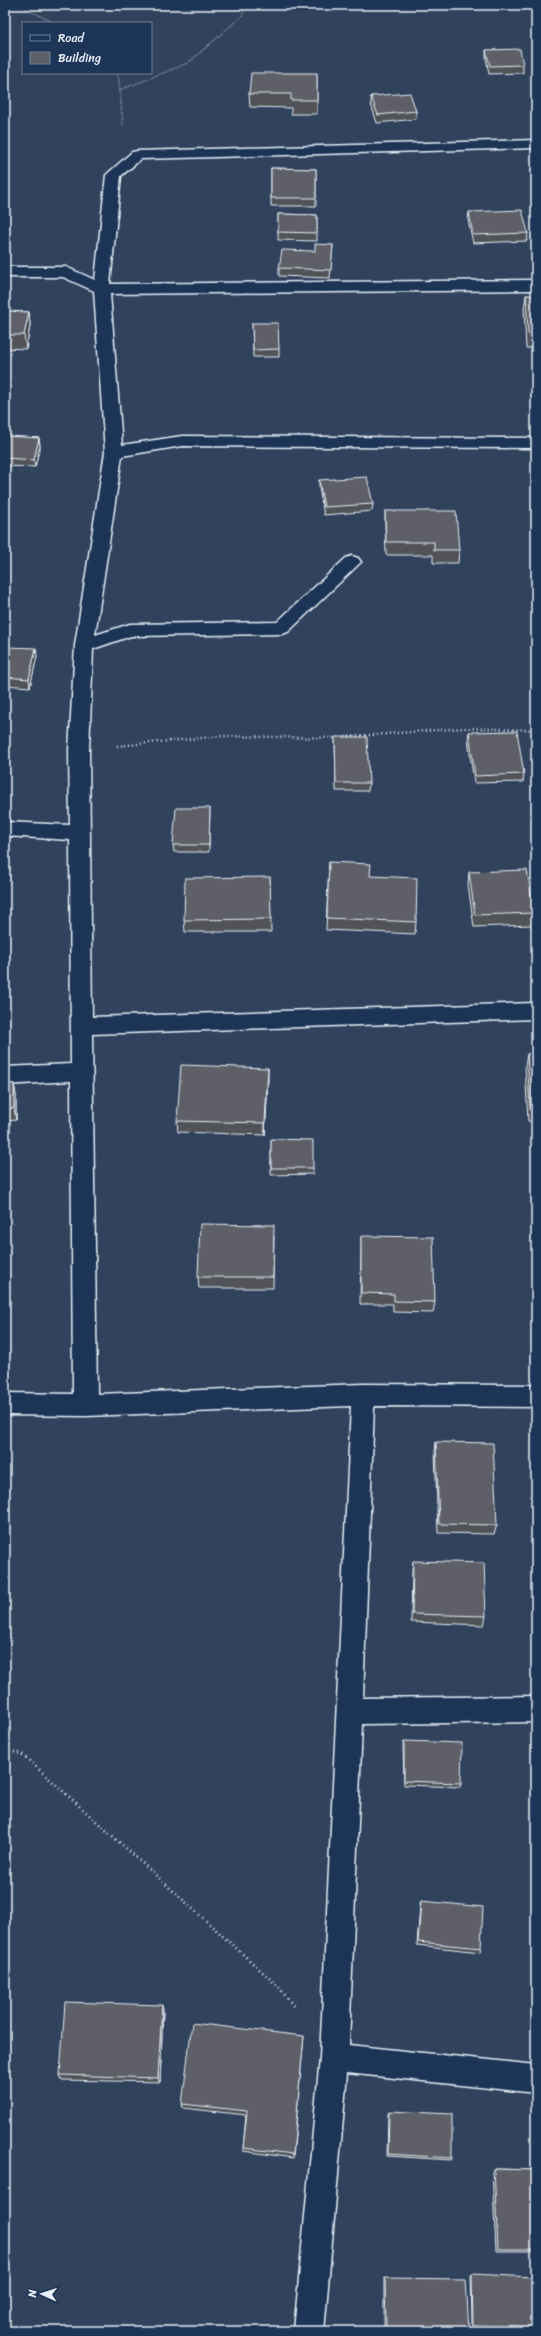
<svg xmlns="http://www.w3.org/2000/svg" width="541" height="2336" viewBox="0 0 541 2336" font-family="Sriracha,sans-serif">
<style>
.lines{fill:none;stroke-linecap:round;stroke-linejoin:round}
.minor-casing{stroke:#e8f1f8;stroke-width:3}
.path-far2{stroke:#e8f1f8;stroke-width:2;stroke-dasharray:0.5 2;stroke-linecap:butt}
.path-far1{stroke:#e8f1f8;stroke-width:2.5;stroke-dasharray:1 3;stroke-linecap:butt}
.path{stroke:#e8f1f8;stroke-width:3;stroke-dasharray:1 3.5;stroke-linecap:butt}
.minor{fill:#1d3557;fill-rule:evenodd}
.wall{fill:#515259;stroke:#e8f1f8}
.shaded-wall{fill:#424249;stroke:#e8f1f8}
.building{fill:#5e5f68;stroke:#e8f1f8}
</style>
<rect width="100%" height="100%" fill="#30425c"/>
<filter id="ink" filterUnits="userSpaceOnUse"><feTurbulence type="fractalNoise" baseFrequency=".025" numOctaves="2"/><feDisplacementMap in="SourceGraphic" scale="8" xChannelSelector="R" yChannelSelector="G"/><feConvolveMatrix kernelMatrix="1 2 1 2 8 2 1 2 1" color-interpolation-filters="sRGB"/></filter>
<g filter="url(#ink)">
<g class="lines">
<g class="minor-casing">
<path id="minor" d="M536,140V148L141,159L121,176L110,284L536,280V290L110,294L122,445L182,436L536,438V448L182,446L122,456L95,635L130,624L277,622L346,558L352,556L358,558L361,562L288,632L282,634L131,636L93,649L89,750L92,1017L536,1003V1019L92,1034L97,1394L363,1384L536,1385V1407L374,1406L363,1698L536,1696V1722L362,1724L349,2045L536,2065V2093L347,2073L324,2331H294L320,2058L351,1406L85,1416L5,1415V1393L73,1394L71,1081L5,1085V1067L71,1064L70,840L5,836V822L70,825L69,750L75,645L105,452L94,291L63,277H5V267H66L95,280L106,175L132,152L137,151Z"/>
</g>
<g class="path-far2">
<path d="M19,5L55,23"/>
<path d="M116,73L119,79L123,126"/>
<path d="M120,90L188,63L242,16L246,5"/>
</g>
<g class="path-far1">
<path d="M345,737L464,728L536,730"/>
<path d="M117,746L222,736L338,738"/>
</g>
<path class="path" d="M5,1750L22,1754L279,1987L294,2007"/>
<use href="#minor" class="minor"/>
</g>
<g class="wall">
<path d="M486,50L523,65V73L489,74L486,58Z"/>
<path d="M317,73V114H291V108L250,107L249,94Z"/>
<path d="M371,96L416,111V119L377,123L371,104Z"/>
<path d="M271,168L316,169V206H271Z"/>
<path d="M469,212L528,233L527,241L473,243L468,220Z"/>
<path d="M278,214L317,215V241L278,240Z"/>
<path d="M333,245L330,278L279,276V268Z"/>
<path d="M526,295L536,296V348H526L524,309Z"/>
<path d="M5,311L29,312L30,325L26,349L5,348Z"/>
<path d="M252,323L279,349V357H253Z"/>
<path d="M5,436L39,438L40,446L35,467L5,466Z"/>
<path d="M319,480L373,504L372,511L324,515L319,488Z"/>
<path d="M385,511L459,550L458,563H433V555H386L385,524Z"/>
<path d="M5,647L37,656L30,687L5,685Z"/>
<path d="M469,732L524,774L523,782L474,783L468,740Z"/>
<path d="M335,737L369,783L368,791H336Z"/>
<path d="M210,808L209,852H174L173,845Z"/>
<path d="M329,862L416,922L415,934L326,930Z"/>
<path d="M469,872L534,913L532,925L474,927L468,885Z"/>
<path d="M270,877L271,932H185L184,920Z"/>
<path d="M527,1054H536V1122L528,1121L525,1066Z"/>
<path d="M268,1079L265,1135L178,1132L177,1121Z"/>
<path d="M5,1084H14L16,1095V1120L5,1121Z"/>
<path d="M271,1139L313,1168V1174L271,1175Z"/>
<path d="M274,1236L273,1288H199L198,1277Z"/>
<path d="M361,1236L435,1302L433,1313L393,1312V1304H360L361,1247Z"/>
<path d="M536,1241V1282L534,1247Z"/>
<path d="M436,1442L497,1525L494,1534L438,1533L435,1452Z"/>
<path d="M413,1561L486,1616L484,1625L411,1622L412,1570Z"/>
<path d="M404,1741L461,1783L460,1787L404,1785L403,1745Z"/>
<path d="M421,1901L481,1948L480,1952L417,1945L420,1905Z"/>
<path d="M163,2010L160,2082L62,2080L60,2075Z"/>
<path d="M304,2036L293,2158L243,2151V2148L246,2115L183,2108L182,2104Z"/>
<path d="M389,2111L452,2158L451,2160L387,2156L388,2113Z"/>
<path d="M494,2169L536,2170V2251H496L492,2172Z"/>
<path d="M472,2274L535,2327L533,2329L472,2326L471,2276Z"/>
<path d="M385,2278L469,2331H384V2280Z"/>
</g>
<g class="shaded-wall">
<path d="M29,312L30,325L26,349L24,335Z"/>
<path d="M39,438L40,446L35,467L34,460Z"/>
<path d="M36,648L37,656L30,687L29,679Z"/>
<path d="M268,1068V1079L265,1135V1123Z"/>
<path d="M14,1084L16,1095V1120L14,1108Z"/>
<path d="M162,2005L163,2010L160,2082L158,2078Z"/>
</g>
<g class="building">
<path d="M520,49L523,65L490,66L486,50Z"/>
<path d="M251,73H317V100H291V94H249Z"/>
<path d="M410,93L416,111L378,115L371,96Z"/>
<path d="M271,168L316,169V198H271Z"/>
<path d="M522,210L528,233L473,235L469,212Z"/>
<path d="M278,214L317,215V233L278,232Z"/>
<path d="M315,244L333,245L331,270L279,268L282,250L315,251Z"/>
<path d="M526,295L536,296V335L528,334Z"/>
<path d="M5,311L29,312L24,335H5Z"/>
<path d="M252,323H278L279,349L253,350Z"/>
<path d="M5,436L39,438L34,460L5,458Z"/>
<path d="M367,477L373,504L324,507L319,480Z"/>
<path d="M385,511H456L459,550H434V542H386Z"/>
<path d="M5,647L36,648L29,679L5,677Z"/>
<path d="M517,731L524,774L475,776L469,732Z"/>
<path d="M335,737H367L369,783H336Z"/>
<path d="M176,808H210L209,845H173Z"/>
<path d="M329,862L371,864L370,876L417,878L416,922L327,918Z"/>
<path d="M527,870L534,913L475,915L469,872Z"/>
<path d="M270,877L271,919L184,920L185,878Z"/>
<path d="M527,1054H536V1110H530Z"/>
<path d="M181,1065L268,1068L265,1123L177,1121Z"/>
<path d="M5,1084H14V1108L5,1109Z"/>
<path d="M271,1139L313,1140V1168H271Z"/>
<path d="M200,1224L274,1225L273,1277H198Z"/>
<path d="M361,1236L433,1237L435,1302L394,1301V1294L361,1293Z"/>
<path d="M436,1442L493,1443L497,1525L439,1524Z"/>
<path d="M413,1561L484,1563L486,1616L412,1614Z"/>
<path d="M404,1741L462,1743L461,1783L404,1781Z"/>
<path d="M421,1901L483,1907L481,1948L418,1942Z"/>
<path d="M65,2002L162,2005L158,2078L60,2075Z"/>
<path d="M192,2023L304,2036L293,2154L243,2148L247,2111L182,2104Z"/>
<path d="M389,2111L452,2114V2158L388,2154Z"/>
<path d="M494,2169L536,2170V2249H498Z"/>
<path d="M472,2274L533,2277L535,2327L473,2325Z"/>
<path d="M385,2278L466,2279L469,2331H386Z"/>
</g>
</g>
<rect width="541" height="2336" fill="none" stroke="#1d3557" stroke-width="20"/>
<rect x="10" y="10" width="521" height="2316" fill="none" stroke="#e8f1f8" stroke-width="1.5" filter="url(#ink)"/>
<rect x="22" y="22" width="130" height="52" fill="#1d3557" stroke="#6e8097"/>
<rect x="30" y="35" width="20" height="6" fill="#1d3557" stroke="#6e8097"/>
<text x="58" y="42" font-size="12" fill="#e8f1f8">Road</text>
<rect x="30" y="52" width="20" height="12" fill="#5e5f68" stroke="#6e8097"/>
<text x="58" y="62" font-size="12" fill="#e8f1f8">Building</text>
<g transform="translate(42 2294) rotate(273)" stroke="#1d3557" stroke-width="3" paint-order="stroke">
<path d="M0-3L7 15L0 10L-7 15Z" fill="#e8f1f8"/>
<text y="-6" font-size="11" font-weight="bold" text-anchor="middle" fill="#e8f1f8">N</text>
</g>
</svg>
